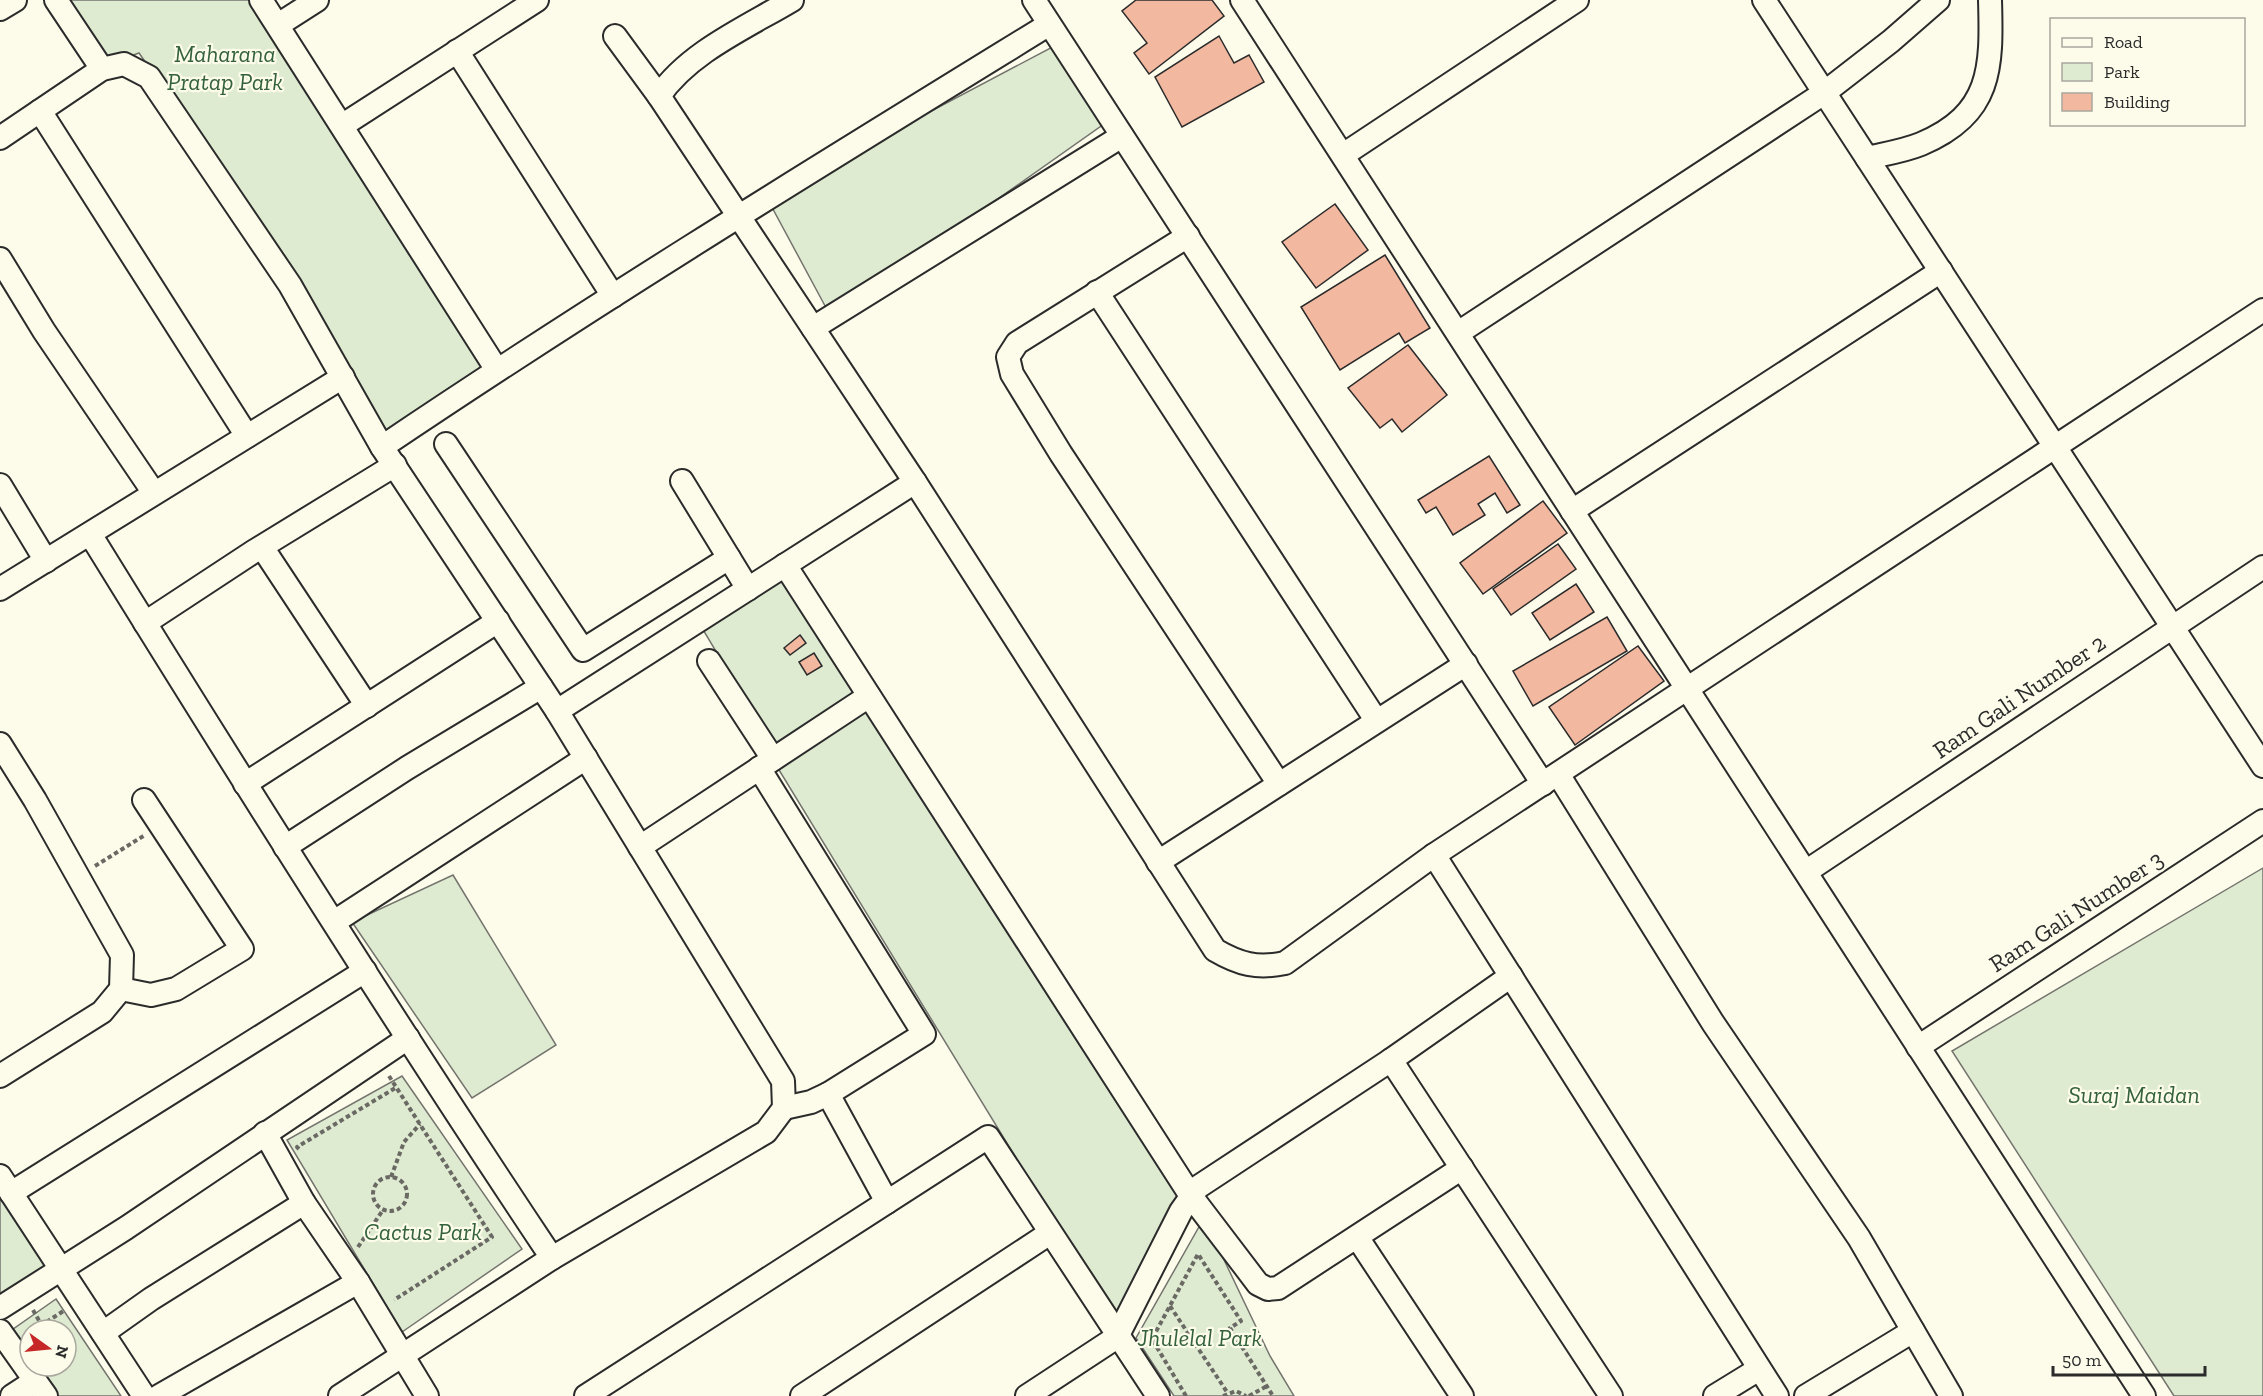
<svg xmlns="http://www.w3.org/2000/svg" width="2263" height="1396" viewBox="0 0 2263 1396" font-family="'Zilla Slab',serif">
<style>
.green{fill:#deebd1;stroke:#74746e;stroke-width:1.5}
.building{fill:#f2b8a0;stroke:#2b2b2b;stroke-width:1.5}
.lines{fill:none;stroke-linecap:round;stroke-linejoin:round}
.minor-casing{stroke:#2b2b2b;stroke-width:26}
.path{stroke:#6a6964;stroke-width:4;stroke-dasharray:4.5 3;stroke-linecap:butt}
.minor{stroke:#fdfbea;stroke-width:22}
.labels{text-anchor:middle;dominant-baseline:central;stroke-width:4.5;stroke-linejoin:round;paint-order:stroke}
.park-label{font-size:24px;font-style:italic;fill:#34623c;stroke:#fdfbea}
.street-label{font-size:24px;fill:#2b2b2b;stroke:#fdfbea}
</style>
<rect width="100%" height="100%" fill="#fdfbea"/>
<g class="green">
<path d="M67,0H255L487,364L384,433L188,123L139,53L101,67Z"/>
<path d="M1060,43L1111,119L831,317L767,198Z"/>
<path d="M783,580L1181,1197L1115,1320L776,765L775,750L702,628Z"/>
<path d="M2263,868V1396H2174L1952,1051Z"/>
<path d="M453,875L556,1045L472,1098L352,922Z"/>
<path d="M402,1076L522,1249L402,1332L287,1140Z"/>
<path d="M0,1195L51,1270L0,1303Z"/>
<path d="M1204,1218L1270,1356L1294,1396H1174L1136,1338Z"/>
<path d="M56,1299L121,1396H51L31,1366H66V1330H30V1364L9,1332Z"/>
</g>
<g class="building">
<path d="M1136,0H1212L1224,16L1149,74L1134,53L1147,43L1122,11Z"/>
<path d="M1219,36L1234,63L1249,55L1264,82L1182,127L1155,77Z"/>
<path d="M1335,204L1368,250L1316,288L1282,242Z"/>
<path d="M1385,255L1430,328L1405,343L1399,333L1340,370L1301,307Z"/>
<path d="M1408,345L1447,395L1402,432L1392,419L1380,428L1348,388Z"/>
<path d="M1489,456L1520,505L1507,513L1495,493L1478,504L1485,515L1453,535L1436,507L1426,513L1418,500Z"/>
<path d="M1543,501L1567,533L1483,594L1460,563Z"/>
<path d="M1558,544L1576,569L1511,615L1493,589Z"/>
<path d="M1576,584L1594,612L1550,640L1532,613Z"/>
<path d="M1607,617L1627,651L1533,706L1513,671Z"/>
<path d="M800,635L806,643L790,655L784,648Z"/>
<path d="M1638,646L1664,681L1575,745L1549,707Z"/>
<path d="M814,653L822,666L807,675L799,662Z"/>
</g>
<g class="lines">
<g class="minor-casing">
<g id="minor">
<path d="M56,0L102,69"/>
<path d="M261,0L497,370"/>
<path d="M1034,0L1543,784"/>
<path d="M1242,0L2144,1396"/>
<path d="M1764,0L2263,766"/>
<path d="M0,9L15,0"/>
<path d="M278,25L317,0"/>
<path d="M615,36L659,96L915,482L1215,950C1239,964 1257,969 1285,963L1434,855L2263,310"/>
<path d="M457,51L613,296"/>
<path d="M659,96C689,52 747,27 792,0"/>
<path d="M40,111L247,436"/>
<path d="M343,125L537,0"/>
<path d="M0,138L102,69L124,64L149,77L290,285L382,447L557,711L783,1081L784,1108L766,1132L552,1258L340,1396"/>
<path d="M1343,155L1577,0"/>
<path d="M1867,158C1884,154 1904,151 1921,144C1992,114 1992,68 1990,0"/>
<path d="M1188,236L1017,343L1008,357L1012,374L1061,454L1279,784"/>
<path d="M0,259L44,331L154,493"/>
<path d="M1097,292L1376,720"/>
<path d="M813,328L1122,136"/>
<path d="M1458,333L1824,93L1891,41L1938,0"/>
<path d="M446,444L583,650L729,558"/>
<path d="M382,447C600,300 824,163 1048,25"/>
<path d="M682,481L748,589"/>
<path d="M0,485L46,561"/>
<path d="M1572,511L1941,271"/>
<path d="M90,534C240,777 393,1020 552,1258"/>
<path d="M262,547L367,706"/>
<path d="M785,565L1191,1196L1258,1284L1268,1289L1278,1288L1462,1168"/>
<path d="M0,589L343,377"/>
<path d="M145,623L253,552L395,465"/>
<path d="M709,661L773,759"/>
<path d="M557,711L915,482"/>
<path d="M0,744L35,800L122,955L121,989L102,1012L0,1076"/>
<path d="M759,768L924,1034L828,1094L811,1102L784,1108"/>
<path d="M1558,774L1713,1023L1859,1238L1951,1396"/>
<path d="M245,784L498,621"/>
<path d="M285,847L407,768L541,687"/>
<path d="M640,847L869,696"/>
<path d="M1434,855L1777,1396"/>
<path d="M1158,862L1466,664"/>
<path d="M1807,871L2263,567"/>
<path d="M334,922L586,758"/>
<path d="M121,989L151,995L176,989L242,949L144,800"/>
<path d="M1918,1047L2263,821"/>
<path d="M1391,1060L1611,1396"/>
<path d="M828,1094L887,1202"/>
<path d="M265,1133L304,1203L358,1282L427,1396"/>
<path d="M0,1176L144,1396"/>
<path d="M11,1193L365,971"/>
<path d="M1357,1237L1462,1396"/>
<path d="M0,1308L126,1228L408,1038"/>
<path d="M0,1331L46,1396"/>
<path d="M103,1333L151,1299L304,1203"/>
<path d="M12,1396L35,1381"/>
<path d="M159,1396L358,1282"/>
<path d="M586,1396L988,1137L1158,1396"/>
<path d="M802,1396L1050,1233"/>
<path d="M1027,1396L1117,1337L1181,1211L1198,1187L1391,1060L1511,976"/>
<path d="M1715,1396L1759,1369"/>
<path d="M1806,1396L1913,1331"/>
</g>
</g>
<g class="path">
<path d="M95,866L145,835"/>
<path d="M389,1076L492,1237L394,1300"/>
<path d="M299,1149L297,1147L397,1087"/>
<circle cx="390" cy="1194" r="17"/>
<path d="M391,1177L404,1142L420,1124"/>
<path d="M358,1247L383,1210"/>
<path d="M1170,1306L1227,1392"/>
<path d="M33,1310L41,1324"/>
<path d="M34,1330L65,1310"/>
<path d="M1186,1396L1152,1339L1198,1254L1241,1321L1230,1328L1273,1396"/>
<path d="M1223,1396L1236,1391L1246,1396"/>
<path d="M1249,1396L1267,1386"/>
</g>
<use href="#minor" class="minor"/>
</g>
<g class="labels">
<g class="park-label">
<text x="225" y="53">Maharana<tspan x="225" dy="28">Pratap Park</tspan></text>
<text x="2134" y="1094">Suraj Maidan</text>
<text x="423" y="1231">Cactus Park</text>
<text x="1200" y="1337">Jhulelal Park</text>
</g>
<g class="street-label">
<text transform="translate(2019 696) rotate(-34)">Ram Gali Number 2</text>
<text transform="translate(2076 911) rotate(-33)">Ram Gali Number 3</text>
</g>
</g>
<rect x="2050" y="18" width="195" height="108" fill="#fdfbea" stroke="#a9a89e" stroke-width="1.5"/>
<rect x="2062" y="38" width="30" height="9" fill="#fdfbea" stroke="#a9a89e" stroke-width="1.5"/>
<text x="2104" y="48" font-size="18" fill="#2b2b2b">Road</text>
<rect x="2062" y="63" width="30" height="18" fill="#deebd1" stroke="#a9a89e" stroke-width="1.5"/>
<text x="2104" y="78" font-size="18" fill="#2b2b2b">Park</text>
<rect x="2062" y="93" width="30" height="18" fill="#f2b8a0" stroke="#a9a89e" stroke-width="1.5"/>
<text x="2104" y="108" font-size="18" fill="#2b2b2b">Building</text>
<g transform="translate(48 1348) rotate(105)"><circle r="28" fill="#fdfbea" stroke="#a9a89e" stroke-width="1.5"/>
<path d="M0-4.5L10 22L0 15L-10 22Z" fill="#c62828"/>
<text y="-9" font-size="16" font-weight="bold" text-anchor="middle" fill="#2b2b2b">N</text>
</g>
<path d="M2053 1366v9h152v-9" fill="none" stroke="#2b2b2b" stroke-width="3"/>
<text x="2062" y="1366" font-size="18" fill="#2b2b2b" stroke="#fdfbea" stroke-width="4.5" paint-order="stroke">50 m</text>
</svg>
